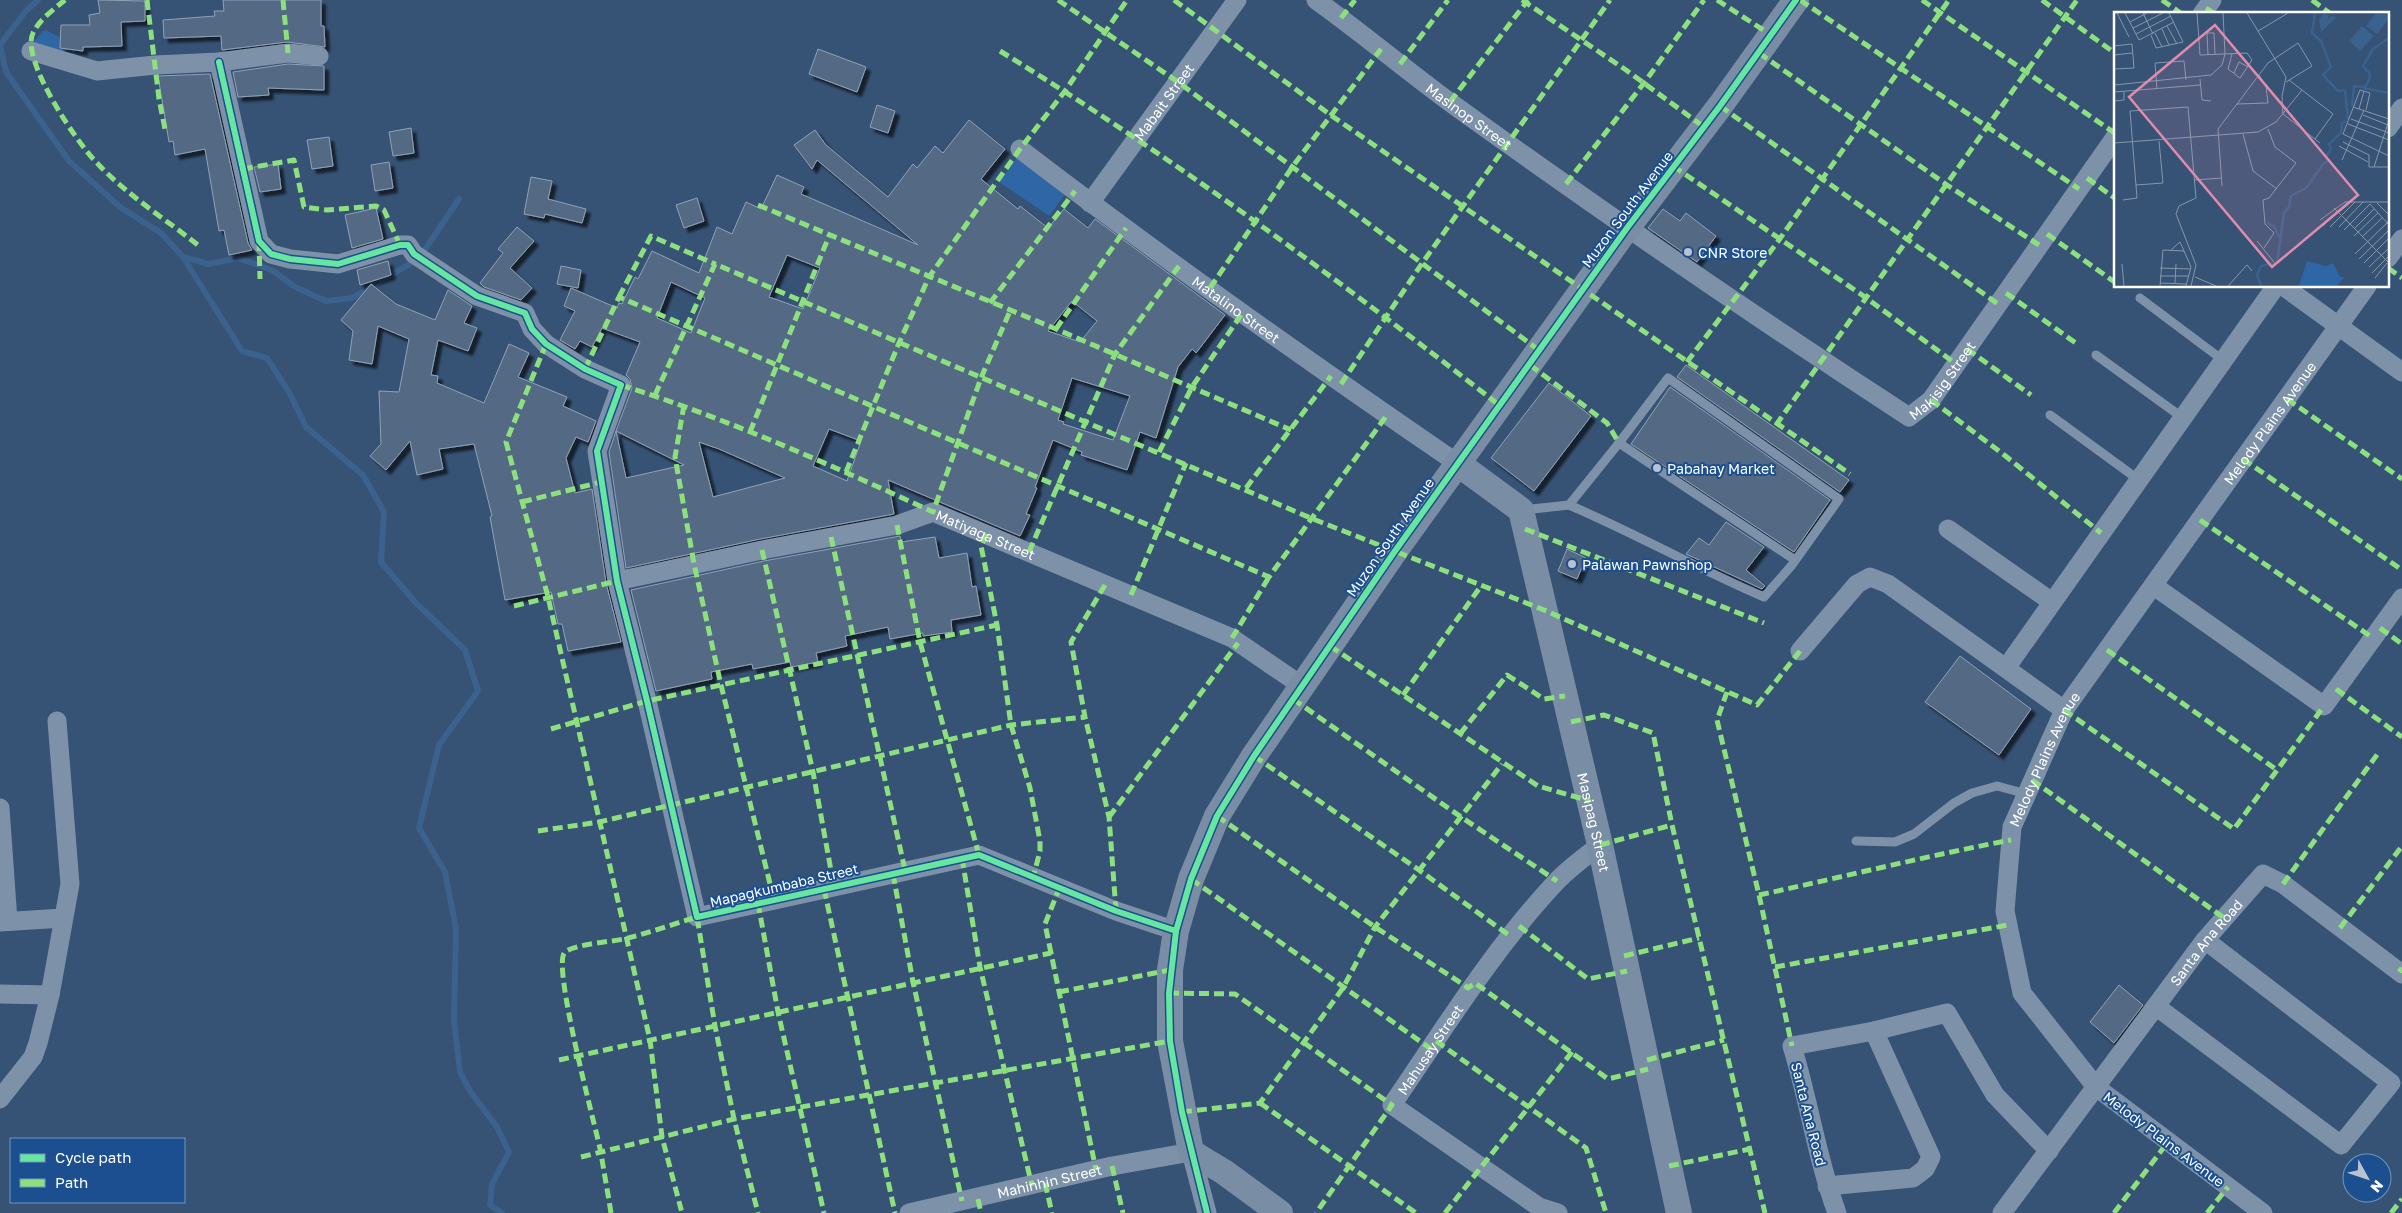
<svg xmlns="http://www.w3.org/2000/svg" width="2402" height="1213" viewBox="0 0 2402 1213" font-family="'Golos Text',sans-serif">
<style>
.green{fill:#2f66a5}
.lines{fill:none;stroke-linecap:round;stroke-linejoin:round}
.stream{stroke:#3b618d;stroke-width:6}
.building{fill:#526984;stroke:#92a2b6;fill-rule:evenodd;filter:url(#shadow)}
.lane{stroke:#7d92a8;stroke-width:9}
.street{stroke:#7d92a8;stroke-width:19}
.secondary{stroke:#798da4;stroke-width:26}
.quiet{stroke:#8de07e;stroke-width:5;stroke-dasharray:10 5;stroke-linecap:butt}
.cycleway-casing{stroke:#1b4f8f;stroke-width:9}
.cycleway{stroke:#66e7a1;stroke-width:6}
.poi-dot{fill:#b9c2ce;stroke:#1b4f8f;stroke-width:2}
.labels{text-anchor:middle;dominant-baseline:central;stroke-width:4;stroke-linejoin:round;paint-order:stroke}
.street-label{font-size:14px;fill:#fff;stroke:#1b4f8f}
.poi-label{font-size:14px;fill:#fff;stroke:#1b4f8f;text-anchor:start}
.inset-river{fill:none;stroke:#3b618d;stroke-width:2.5}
.inset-road{fill:none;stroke:#8697ac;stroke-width:1}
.view{fill:#e08cad;fill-opacity:0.15;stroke:#e08cad;stroke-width:2.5}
.inset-edge{fill:none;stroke:#fff;stroke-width:2.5}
</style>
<defs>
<filter id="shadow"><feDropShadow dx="4.5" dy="4.5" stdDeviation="1" flood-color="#0009"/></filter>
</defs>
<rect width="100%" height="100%" fill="#365274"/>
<g class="green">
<path d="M45,30L58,36L76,54L75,59L40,64L36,58L35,40Z"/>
<path d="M1026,146L1073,184L1049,216L999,182Z"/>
</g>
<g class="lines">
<g class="stream">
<path d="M38,0L25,12L0,45L6,72L69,161L120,207L161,233L183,257L242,351L267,358L290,394L306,427L363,475L384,512L381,562L416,603L465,650L478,691L439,745L419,828L445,872L456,929L454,1020L460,1072L470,1091L497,1127L509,1152L492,1184L490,1205L502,1213"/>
<path d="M422,254L459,199"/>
<path d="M183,257L209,264L238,258L272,270L295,287L326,301L352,298L415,261"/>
</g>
</g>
<g class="building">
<path d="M98,0L145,1V21L121,22L122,46L83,47V51L60,48L61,25H90L89,15L100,13Z"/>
<path d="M223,0H321V26H324L325,47L287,42L222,50L221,36L164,38L163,20L215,16L214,11H224Z"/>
<path d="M818,49L866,67L857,92L809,74Z"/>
<path d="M288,64L324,66V90L268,88L269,95L238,97L233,72Z"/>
<path d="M210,74L248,243L252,250L229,255L224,230L219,231L205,149L175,155L173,141L169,142L158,76Z"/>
<path d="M877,105L895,111L888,133L870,127Z"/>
<path d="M969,120L1005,149L981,179L1018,209L1020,206L1048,228L1064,209L1088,228L1095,219L1225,315L1196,353L1192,349L1178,367L1156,438L1140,432L1127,470L1081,455L1082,452L1053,440L1035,487L1037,488L1026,514L1030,515L1020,536L888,480L894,514L760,539L626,568L609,452L616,431L626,478L684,465L616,431L632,388L630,379L626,375L640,342L602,328L592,347L580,341L575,349L560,340L575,311L564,306L571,288L617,308L619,303L622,304L635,277L638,279L652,251L699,273L717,227L732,234L746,202L761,209L777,175L804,187L801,194L918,245L817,160L812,169L794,145L815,130L826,145L888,197L913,164L917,168L935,146L943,153ZM787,255L820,268L803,309L769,297ZM671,282L705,298L691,333L657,318ZM1072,301L1097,321L1080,342L1048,331ZM1072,378L1130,396L1113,440L1063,424L1064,422L1058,420ZM829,429L861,441L847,481L813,466ZM699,442L719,449L785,478L713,497Z"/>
<path d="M411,128L414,153L393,156L389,132Z"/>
<path d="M329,137L333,166L312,169L307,140Z"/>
<path d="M389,162L393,188L375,191L371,165Z"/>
<path d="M278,164L281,189L260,192L254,167Z"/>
<path d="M531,177L552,181L548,199L586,209L582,223L545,214L544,218L524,214Z"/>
<path d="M697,198L704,221L684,228L676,205Z"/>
<path d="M376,208L383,239L352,248L345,215Z"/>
<path d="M1663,209L1680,221L1686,213L1716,236L1697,262L1648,228Z"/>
<path d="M517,227L534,241L510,268L532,288L521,300L484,287L480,283L503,253L498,249Z"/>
<path d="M388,261L391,275L360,285L357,270Z"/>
<path d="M561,266L581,270L578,288L557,284Z"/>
<path d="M371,284L396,304L435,320L448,290L472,306L464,323L477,328L468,351L438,340L431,375L438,376L437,383L484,403L509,344L529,353L518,377L567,397L563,406L596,421L588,442L576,437L566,458L575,493L592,489L606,583L621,642L568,651L562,624H558L551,592L505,600L490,517L492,516L474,444L439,449L443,469L417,475L410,441L386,470L370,456L381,444L379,391L399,392L409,339L378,326L372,364L349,360L353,331L341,320Z"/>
<path d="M1686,365L1849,480L1840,492L1677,377Z"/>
<path d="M1549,383L1591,416L1534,491L1491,458Z"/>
<path d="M1670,387L1830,500L1794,552L1631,444Z"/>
<path d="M1726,522L1764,547L1746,570L1765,586L1762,589L1686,554L1699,538L1709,545Z"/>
<path d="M900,536L901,542L935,537L939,558L967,553L972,587L976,586L981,615L951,620L952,632L923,636V633L890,639L888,627L845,636L847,646L816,653L818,662L791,667L790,662L753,669L752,664L711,672L712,679L656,691L631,590L764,561Z"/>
<path d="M1567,549L1586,558L1577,579L1558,571Z"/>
<path d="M1960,656L2031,709L1999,755L1925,702Z"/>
<path d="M2119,985L2143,1005L2114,1043L2090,1022Z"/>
</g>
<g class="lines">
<g class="lane">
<path d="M2140,298L2224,361"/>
<path d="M2096,355L2183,418"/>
<path d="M2050,415L2139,480"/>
<path d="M1569,505C1635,533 1698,569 1764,597L1792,565L1839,499L1668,378L1619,443"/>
<path d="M1523,510L1569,505L1619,443L1795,560"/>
<path d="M1856,841L1895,842L1914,834L1954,803L1972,793L1997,786L2027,794"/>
</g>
<g class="street">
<path id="s1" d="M1316,0C1362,33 1406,70 1451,103C1602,212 1754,316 1909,417L1931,400L2116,136"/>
<path d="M2202,14L2212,0"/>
<path d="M31,51L97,71L155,65L219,62L288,53L319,56"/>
<path d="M219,62L259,241L271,254L290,259L338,264L400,245H408L414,254L477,296L525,313L532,329L546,344L585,369L621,385L597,451L617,581L647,701L697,917L979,855L1116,911L1176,931"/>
<path d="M2388,128L2402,108"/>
<path id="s2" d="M1020,149C1162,258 1309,362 1457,463"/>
<path id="s3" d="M1090,203L1237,0"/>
<path d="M2388,258L2402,239"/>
<path d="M2283,286L2402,372"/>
<path d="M1948,529L2052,602"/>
<path id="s4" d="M617,581L762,550L897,525L933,512L1232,638L1302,686"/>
<path d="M2154,586L2324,706L2402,598"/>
<path d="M1800,651L1857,584L1870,577L1888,584L2064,710"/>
<path d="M2006,668L2276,286"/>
<path d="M0,808L8,921"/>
<path d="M0,922L63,918"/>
<path d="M0,994L50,995"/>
<path d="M2157,1007L2341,1145L2391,1083L2205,940"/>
<path d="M0,1099L33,1057L38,1043L50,995L70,884L57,721"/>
<path d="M1827,1186L1913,1178L1925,1169L1931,1157L1874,1031"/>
<path id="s5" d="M909,1213L1112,1166L1191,1152L1207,1213"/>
<path id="s6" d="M1558,1213L1539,1207L1392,1105C1444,1029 1493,949 1556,882C1569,868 1585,857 1600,845"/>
<path d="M1837,1213C1817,1159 1809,1101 1792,1046L1874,1031L1947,1013L1995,1095L2049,1151"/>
<path id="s7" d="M2002,1213L2205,940L2263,874L2283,884L2402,974"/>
<path id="s8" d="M2263,1213L2096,1087L2022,993L2005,911L2012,827L2064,710L2367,286"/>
</g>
<g class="secondary">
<path id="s9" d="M1457,463L1521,510L1600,845L1679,1213"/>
<path d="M1280,1213L1224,1172L1191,1152L1170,1041V970L1176,931L1191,879L1217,816L1254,756L1395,551L1627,228L1720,106L1796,0"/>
</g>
<g class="quiet">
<path d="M65,0C54,9 39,20 33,33C20,59 77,143 97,163C126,194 165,219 198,245"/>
<path d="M147,0L159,99L165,129"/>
<path d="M283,0L288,53"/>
<path d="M1058,0L1178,82L1540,351"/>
<path d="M1174,0L1332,116L1850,474"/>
<path d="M1522,0L1626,70L1704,127"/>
<path d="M1717,0L1771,35"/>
<path d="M1800,0L2079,189"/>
<path d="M1922,0L2116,134"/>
<path d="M2042,0L2116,54"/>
<path d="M2162,0L2182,14"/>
<path d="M2312,0L2331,14"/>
<path d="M2206,8L2215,14"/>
<path d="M1341,18L1355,0"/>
<path d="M1000,51C1174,158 1339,280 1499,405"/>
<path d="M1759,53L1947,185L2039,245"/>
<path d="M1400,64L1448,0"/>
<path d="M1450,102L1528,0"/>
<path d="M1720,106L1998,304"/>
<path d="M1673,166L1865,297L1956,364"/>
<path d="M243,169L294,160L304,207L327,210L376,206L384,210L400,245"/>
<path d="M2087,178L2116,199"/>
<path d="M1566,184L1644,83L1704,0"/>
<path d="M758,205L1056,329L1291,430"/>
<path d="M2047,234L2116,283"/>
<path d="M259,241L260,279"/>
<path d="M2388,268L2402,278"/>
<path d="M1210,288L1293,166L1381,49"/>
<path d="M2006,293L2077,344"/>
<path d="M619,297L651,236L715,264"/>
<path d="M990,303L1075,191"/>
<path d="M1056,329L1126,228"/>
<path d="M546,344L506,442L548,597L650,1040L662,1137L682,1213"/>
<path d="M1967,349L2031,395"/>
<path d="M1687,362L1779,240L1949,0"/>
<path d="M1530,365L1607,423L1619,443"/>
<path d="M585,369L619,297L1269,577L1387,415"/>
<path d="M1341,384L1423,262L1610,0"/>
<path d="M621,385C728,419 831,465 933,512L981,378L1010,311"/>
<path d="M655,395L715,264L1313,519L1544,610L1757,705L1800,651"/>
<path d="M2287,399L2402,479"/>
<path d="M1931,400L2003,454L2101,533"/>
<path d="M684,405L675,457L694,564L721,685L774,900"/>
<path d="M1776,425L2077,0"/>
<path d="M750,432L829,236"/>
<path d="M1159,452L1192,387L1243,312"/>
<path d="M2243,459L2402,570"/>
<path d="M846,472L899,343L929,277L1020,149L1065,91L1127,0"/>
<path d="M1246,488L1331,376"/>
<path d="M522,502L601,482"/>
<path d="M2200,520L2373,638"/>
<path d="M897,525L920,642L979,855"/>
<path d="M1525,529L1764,623"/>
<path d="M987,534L981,546L997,625L1011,725L1030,788L1040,841V851L1033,878"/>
<path d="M831,537L905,870"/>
<path d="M762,550L813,772L834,887"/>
<path d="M1029,552L1115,354L1179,266"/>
<path d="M1105,585L1071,642L1085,717L1109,817L1116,911"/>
<path d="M1131,595L1186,463"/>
<path d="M514,606L617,581"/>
<path d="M2380,628L2402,644"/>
<path d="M1232,638L1269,577"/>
<path d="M1330,646L1538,786L1590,801"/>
<path d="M2107,650L2277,770"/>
<path d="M2336,689L2402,737"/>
<path d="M1727,692L1717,720L1759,895L1792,1046"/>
<path d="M1403,695L1481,586"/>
<path d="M1293,699L1461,817L1557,881"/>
<path d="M2064,710L2234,829L2324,706"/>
<path d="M1571,722L1604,715L1653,733L1672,825L1765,1213"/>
<path d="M551,729L647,701L997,625"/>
<path d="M1460,734L1507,675L1544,699L1565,696"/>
<path d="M1254,756L1419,870L1510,936"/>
<path d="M2032,780L2224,918"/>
<path d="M1217,816L1375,927L1464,985L1468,988L1475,983L1608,1079L1648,1069"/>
<path d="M1109,817L1238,643"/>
<path d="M538,831L599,822L1011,725L1085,717"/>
<path d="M1600,845L1672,825"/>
<path d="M962,858L980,967L1032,1186"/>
<path d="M893,874L913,982L962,1201"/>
<path d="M1191,879L1431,1049"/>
<path d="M2283,884L2379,752"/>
<path d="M824,889L895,1213"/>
<path d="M1759,895C1843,877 1926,856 2011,840"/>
<path d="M758,903L778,1012L824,1213"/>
<path d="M1519,926L1588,979L1627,971"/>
<path d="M2340,928L2402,846"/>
<path d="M1051,953L1045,924L1059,889"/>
<path d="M1624,956L1699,938"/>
<path d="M1775,967L2008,925"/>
<path d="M2399,972L2402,968"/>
<path d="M1059,992L1170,970"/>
<path d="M1169,993L1235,994L1392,1105L1316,1213"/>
<path d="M1436,1041L1586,1148L1606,1213"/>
<path d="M559,1060L1051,953L1096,1170"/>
<path d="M1647,1060L1724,1040"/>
<path d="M1260,1103L1416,1213"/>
<path d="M1182,1112L1260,1103L1343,988L1375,927L1502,764"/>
<path d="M581,1157L734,1119L1170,1041"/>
<path d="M1112,1166L1123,1213"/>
<path d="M1669,1166L1750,1149"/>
<path d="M1045,1183L1052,1213"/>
<path d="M978,1199L981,1213"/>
<path d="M611,1213C608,1193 604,1173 601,1153C596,1128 551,963 565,952C576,944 609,942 624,939C649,933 673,924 697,917L715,1026L734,1119L758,1213"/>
<path d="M1445,1213L1572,1052"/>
<path d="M2114,1213L2168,1142"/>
<path d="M2207,1213L2228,1187"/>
<path d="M2391,1213L2402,1199"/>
</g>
<g class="cycleway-casing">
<g id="cycleway">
<path d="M219,62L259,241L271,254L290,259L338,264L400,245H408L414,254L477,296L525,313L532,329L546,344L585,369L621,385L597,451L617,581L647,701L697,917L979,855L1116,911L1176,931"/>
<path d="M1207,1213L1182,1112L1170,1041L1169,993L1176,931L1191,879L1217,816L1254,756L1395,551L1627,228L1720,106L1796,0"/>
</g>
</g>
<use href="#cycleway" class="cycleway"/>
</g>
<g class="poi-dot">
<circle cx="1688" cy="252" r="5"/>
<circle cx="1657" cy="468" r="5"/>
<circle cx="1572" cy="564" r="5"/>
</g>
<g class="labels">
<g class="street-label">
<text stroke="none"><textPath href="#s3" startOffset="125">Mabait Street</textPath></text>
<text stroke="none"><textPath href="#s1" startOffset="192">Masinop Street</textPath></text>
<text transform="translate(1627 209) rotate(-53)">Muzon South Avenue</text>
<text stroke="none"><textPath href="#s2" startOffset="269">Matalino Street</textPath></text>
<text stroke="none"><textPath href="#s1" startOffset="775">Makisig Street</textPath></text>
<text stroke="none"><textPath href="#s8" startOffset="978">Melody Plains Avenue</textPath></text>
<text stroke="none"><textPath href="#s4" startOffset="381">Matiyaga Street</textPath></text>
<text transform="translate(1390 537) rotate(-55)">Muzon South Avenue</text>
<text stroke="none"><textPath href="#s8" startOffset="572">Melody Plains Avenue</textPath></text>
<text stroke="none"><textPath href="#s9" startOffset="400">Masipag Street</textPath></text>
<text transform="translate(784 885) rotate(-13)">Mapagkumbaba Street</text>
<text stroke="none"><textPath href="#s7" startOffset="339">Santa Ana Road</textPath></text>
<text stroke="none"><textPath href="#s6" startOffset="266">Mahusay Street</textPath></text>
<text transform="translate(1809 1114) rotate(76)">Santa Ana Road</text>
<text transform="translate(2164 1139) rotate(37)">Melody Plains Avenue</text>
<text stroke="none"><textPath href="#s5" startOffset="144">Mahinhin Street</textPath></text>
</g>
<g class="poi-label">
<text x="1698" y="252">CNR Store</text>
<text x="1667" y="468">Pabahay Market</text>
<text x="1582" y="564">Palawan Pawnshop</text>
</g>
</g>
<g transform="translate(2114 12)">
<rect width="275" height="275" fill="#365274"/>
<path d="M193,249L212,254L219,251L226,265H230L223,274H185Z" fill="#2f66a5"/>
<path d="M262,1H275V7L263,22L252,14ZM209,2L215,3L213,10L216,4L223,5L207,20L205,8ZM248,14L260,24L246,39L235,29Z" fill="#3b618d"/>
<path class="inset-river" d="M201,1L198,21L207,29L217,55L209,63L224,79L231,78L234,107M249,76L275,81M238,94L240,74L251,75L255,68L256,62L249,54L259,37L275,26M153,211L160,214L165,225M147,274L143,263L147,254L163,251L170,201L175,195L177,184L192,176L210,151L215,149L212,144L217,137L215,132L227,121L228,111L232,109"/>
<path class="inset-road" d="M3,1L15,25M11,1L25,28L60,10M29,1L39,22M83,1L86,43L133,41L138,48L126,66L114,57L118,42M133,1L172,65L168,84L169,102M16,10L33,1M53,14L63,32M19,16L49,1M48,17L55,33M144,19L174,1M41,21L48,35M22,22L57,4M37,23L42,36L69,30L55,1M0,34L18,32L20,56L0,57M0,43L18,41M94,43L93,21H100L101,42M120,61L125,50L134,55M86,67L88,88L97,89M175,68L219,102L201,127M0,73L97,63L108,53L111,42L109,1M43,77L41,51L70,49L72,68M0,80L86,73M0,89L10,88V80M123,92L154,91L152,74L145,63M239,95L275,107M245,97L250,79M252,98L256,81L246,78L229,122L275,144M169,102L206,131M249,103L274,113M237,107L275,121M234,112L275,128M129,122L139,159L163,177M229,130L255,143V155H275M0,131L144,120L162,110L188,78M225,134L254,150M228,148L250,98M260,155L275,108M80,168L108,166M22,173L49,171L45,129M108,174L104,117L154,51L184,31L198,54L172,70M9,188L23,186L16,99L74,95L82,186L65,194L62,202L82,253L77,274M263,191L275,203M256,192L275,213M220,196L275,251M206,208L231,190H275M209,214L223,200M216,215L241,190M225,215L249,190M240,217L260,197M230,218L256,192M240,224L264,201M248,225L268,206M143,229L160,250M150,236L160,221L151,212L149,188L155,186L182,151L161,135L154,117M57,238L66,230L70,239M241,242L275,209M245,247L275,218M250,251L275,226M8,252L10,274M255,255L275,236M46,256L77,257M258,261L275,244M46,264H75M81,265L102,274M261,266L273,251M46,271L72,272M61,271L62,252M46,274L49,238L70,239L77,255L72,274M114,274L133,253L138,259"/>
<path class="view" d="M101,13L244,183L158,255L15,85Z"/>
<rect width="275" height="275" class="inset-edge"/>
</g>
<rect x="10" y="1138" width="175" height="65" fill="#1b4f8f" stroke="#7695bc"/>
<rect x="20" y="1154" width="25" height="8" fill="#66e7a1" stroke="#7695bc"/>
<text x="55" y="1163" font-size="15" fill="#ffffff">Cycle path</text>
<rect x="20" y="1179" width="25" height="8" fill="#8de07e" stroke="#7695bc"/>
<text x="55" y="1188" font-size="15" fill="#ffffff">Path</text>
<g transform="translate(2367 1178) rotate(130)"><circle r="24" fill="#1b4f8f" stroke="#7695bc"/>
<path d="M0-4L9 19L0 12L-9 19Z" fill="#b9c2ce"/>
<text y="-8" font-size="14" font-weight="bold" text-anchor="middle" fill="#ffffff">N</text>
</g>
</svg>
